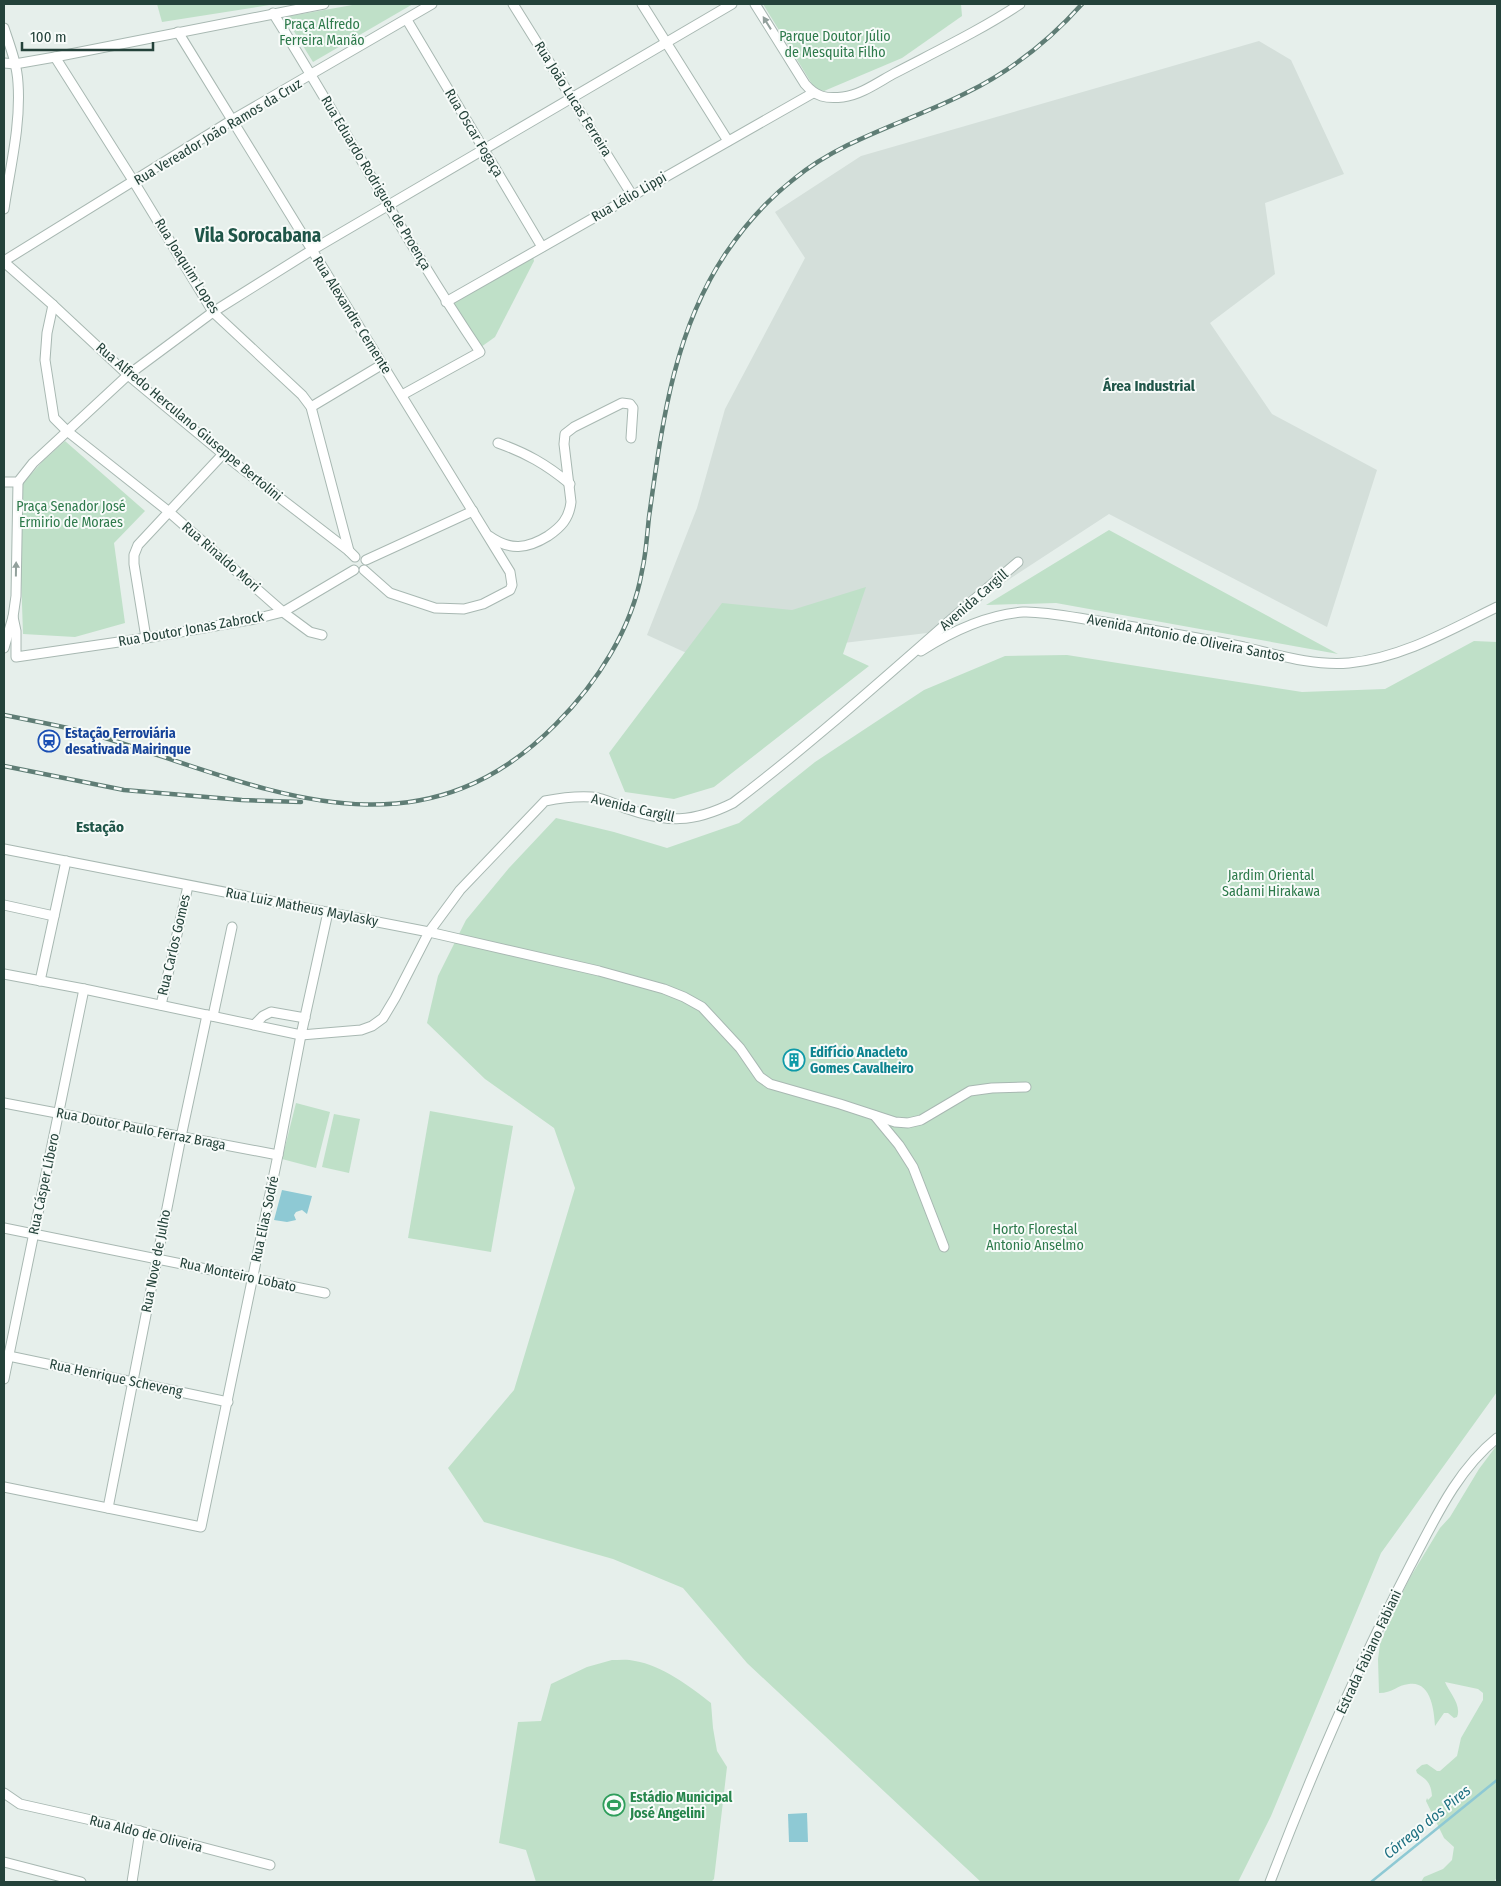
<svg xmlns="http://www.w3.org/2000/svg" width="1501" height="1886" viewBox="0 0 1501 1886" font-family="'Fira Sans Condensed',sans-serif">
<style>
.built{fill:#d4dfda}
.green{fill:#bfe0c8}
.water{fill:#8ec9d4}
.lines{fill:none;stroke-linecap:round;stroke-linejoin:round}
.stream{stroke:#8ec9d4;stroke-width:2.5}
.minor-casing{stroke:#a8b8b2;stroke-width:11}
.minor{stroke:#fff;stroke-width:9}
.rail-casing{stroke:#5f7d75;stroke-width:4.5}
.rail{stroke:#f7fbf9;stroke-width:2.5;stroke-dasharray:8;stroke-linecap:butt}
.oneway{fill:#92a09c}
.labels{text-anchor:middle;dominant-baseline:central;stroke-width:4;stroke-linejoin:round;paint-order:stroke}
.park-label{font-size:14px;fill:#2d7a4b;stroke:#f7fbf9}
.street-label{font-size:14px;fill:#24423a;stroke:#f7fbf9}
.transit-label{font-size:14px;font-weight:bold;fill:#164399;stroke:#f7fbf9;text-anchor:start}
.culture-label{font-size:14px;font-weight:bold;fill:#0d838f;stroke:#f7fbf9;text-anchor:start}
.leisure-label{font-size:14px;font-weight:bold;fill:#27864d;stroke:#f7fbf9;text-anchor:start}
.neighbourhood-label{font-size:15px;font-weight:bold;fill:#1f5548;stroke:#f7fbf9}
.water-label{font-size:15px;font-style:italic;fill:#1c6f80;stroke:#f7fbf9}
.district-label{font-size:19px;font-weight:bold;fill:#1f5548;stroke:#f7fbf9}
</style>
<rect width="100%" height="100%" fill="#e6efeb"/>
<path class="built" d="M1259,41L1291,60L1344,174L1265,203L1275,274L1210,323L1272,414L1377,470L1327,627L1109,514L927,633L702,660L647,635L697,508L725,409L805,258L775,212L861,156Z"/>
<g class="green">
<path d="M157,4H276L162,22Z"/>
<path d="M358,4H413L313,62L285,17Z"/>
<path d="M763,4H961L962,16L902,58L824,91L815,89Z"/>
<path d="M533,257L534,261L495,337L481,347L450,301Z"/>
<path d="M65,441L145,511L114,543L125,623L75,637L23,634L19,515L23,483L43,461Z"/>
<path d="M1109,530L1338,654L1056,603L986,605Z"/>
<path d="M866,587L843,654L869,666L714,787L674,799L625,792L609,753L722,603L792,610Z"/>
<path d="M1474,641L1497,642V1392L1381,1553L1271,1816L1238,1882H981L747,1663L683,1588L613,1559L484,1522L448,1468L514,1390L575,1188L554,1128L485,1079L427,1023L438,976L466,920L509,868L556,818L614,832L667,848L739,823L815,762L924,690L1005,656L1067,655L1302,692L1385,689Z"/>
<path d="M296,1103L330,1112L316,1168L282,1159Z"/>
<path d="M430,1111L513,1126L491,1252L408,1238Z"/>
<path d="M334,1114L360,1119L349,1173L322,1167Z"/>
<path d="M1497,1445V1877L1494,1882H1421L1424,1877L1443,1869L1452,1860L1454,1847L1444,1838L1426,1801L1427,1798L1428,1800L1432,1796C1431,1783 1427,1780 1417,1773L1416,1770L1422,1765L1427,1764L1437,1771H1440L1457,1756L1461,1738L1483,1700V1693L1478,1689L1445,1682C1449,1692 1462,1705 1457,1717L1454,1718L1448,1713H1444L1435,1726C1434,1710 1431,1681 1409,1684C1397,1685 1393,1693 1379,1693L1378,1659L1380,1644L1395,1607L1411,1576L1440,1528L1450,1517L1479,1469Z"/>
<path d="M612,1660C619,1660 628,1659 635,1661C661,1665 691,1687 711,1703L713,1728L717,1751L727,1767L714,1879L711,1882H536L526,1850L499,1843L518,1722L541,1721L551,1684L587,1667Z"/>
</g>
<g class="water">
<path d="M282,1190L312,1196L307,1214L302,1210L296,1212L294,1215L296,1220L287,1222L274,1220Z"/>
<path d="M807,1813L808,1842H789L788,1814Z"/>
</g>
<g class="lines">
<path class="stream" d="M1371,1882L1497,1780"/>
<g class="minor-casing">
<g id="minor">
<path d="M513,4L632,195"/>
<path d="M642,4L728,141"/>
<path d="M755,4L805,84C816,97 826,99 843,97C861,95 880,81 895,73C937,51 981,30 1020,4"/>
<path d="M273,13C343,125 406,242 480,352L402,395"/>
<path d="M407,20L542,247"/>
<path d="M4,28C10,46 17,64 18,83C21,125 10,168 4,209"/>
<path d="M178,32L510,572L512,585L510,590L483,604L464,609L435,608L390,593L364,570"/>
<path d="M55,57L134,182L213,312L302,395L311,407L349,551"/>
<path d="M4,63L15,64L55,57L324,4"/>
<path d="M4,261L232,120L432,4"/>
<path d="M4,262L53,305L128,375L223,454L349,551L355,557"/>
<path d="M446,302L813,93"/>
<path d="M53,305L47,333L45,360L54,418L67,431L168,511L283,612L310,632L322,635"/>
<path d="M311,407L383,364"/>
<path d="M498,443C526,453 546,464 570,484"/>
<path d="M4,482H18L33,463L128,375L213,312L312,250L732,4"/>
<path d="M489,536C510,551 527,549 548,536C561,527 569,519 571,502L564,444L565,434L574,427L622,403L630,404L633,408L631,438"/>
<path d="M366,560L473,511"/>
<path d="M13,617L16,631V657L146,638L255,619L283,612L354,570"/>
<path d="M146,638L134,564V555L138,545L223,454"/>
<path d="M4,648L13,617L16,596L18,482"/>
<path d="M921,651C952,631 986,615 1023,612C1043,611 1077,618 1098,621C1147,629 1196,637 1244,647C1278,655 1313,666 1349,663C1402,658 1450,630 1497,607"/>
<path d="M4,849L429,932L599,971L664,989L684,997L702,1007L740,1048L760,1077L770,1084L840,1104L895,1122L908,1123L921,1120L970,1091L992,1088L1026,1087"/>
<path d="M4,905L54,916"/>
<path d="M4,974L84,989L301,1035L361,1030L372,1026L383,1018L395,998L429,932L460,890L545,801C560,798 576,796 592,797C604,798 614,804 625,808C667,823 693,823 733,803C832,728 923,642 1018,562"/>
<path d="M40,981L66,861"/>
<path d="M161,1005L188,886"/>
<path d="M213,1016L232,927"/>
<path d="M254,1025L263,1016L271,1012L305,1018"/>
<path d="M4,1103L278,1155"/>
<path d="M875,1116L899,1145L913,1167L944,1247"/>
<path d="M4,1228L325,1293"/>
<path d="M4,1355L228,1402"/>
<path d="M4,1379L84,989"/>
<path d="M4,1487L201,1527L278,1155L301,1035L328,912"/>
<path d="M108,1508L181,1137L207,1015"/>
<path d="M4,1793L20,1804L140,1831L270,1865"/>
<path d="M4,1862L81,1882"/>
<path d="M132,1882L140,1831"/>
<path d="M1270,1882C1311,1775 1357,1668 1410,1566C1434,1521 1456,1471 1497,1438"/>
</g>
</g>
<use href="#minor" class="minor"/>
<g class="rail-casing">
<g id="rail">
<path d="M4,715C37,722 70,727 102,737C262,786 415,867 556,724C597,683 632,629 642,571C646,554 647,535 649,517C662,425 673,332 726,253C745,225 767,200 794,179C844,138 909,122 966,93C1011,71 1049,41 1082,4"/>
<path d="M4,766L124,790L242,800L301,802"/>
</g>
</g>
<use href="#rail" class="rail"/>
</g>
<defs><path id="oneway-solid" d="M-6-.8H1V-3.2L6.5 0L1 3.2V.8H-6Z" transform="scale(1.25)"/></defs>
<g class="oneway">
<use href="#oneway-solid" transform="translate(767 23) rotate(-122)"/>
<use href="#oneway-solid" transform="translate(16 569) rotate(-89)"/>
</g>
<defs>
<g id="station-ring" transform="scale(1.125)"><circle r="9.5" fill="#f7fbf9" stroke="#1a4fb4" stroke-width="1.5"/><path d="M-3-6H3Q5-6 5-4V2Q5 4 3 4L4.5 6H3L1.5 4h-3L-3 6H-4.5L-3 4Q-5 4-5 2V-4Q-5-6-3-6ZM-3.5-4v3h7v-3ZM-3.5 1v1.5H-2V1ZM2 1v1.5H3.5V1Z" fill="#1a4fb4"/></g>
<g id="building-ring" transform="scale(1.125)"><circle r="9.5" fill="#f7fbf9" stroke="#0f9aa8" stroke-width="1.5"/><path d="M-4-6H4V6H1V3H-1V6H-4ZM-2.5-4.3h1.7v1.8h-1.7ZM.8-4.3h1.7v1.8H.8ZM-2.5-1h1.7V.8h-1.7ZM.8-1h1.7V.8H.8Z" fill="#0f9aa8"/></g>
<g id="stadium-ring" transform="scale(1.125)"><circle r="9.5" fill="#f7fbf9" stroke="#2e9e5b" stroke-width="1.5"/><path d="M0-5a6.5 5 0 1 0 0 10a6.5 5 0 1 0 0-10ZM-3.5-1.8h7v3.6h-7Z" fill="#2e9e5b"/></g>
</defs>
<g fill-rule="evenodd">
<use href="#station-ring" x="49" y="741"/>
<use href="#building-ring" x="794" y="1060"/>
<use href="#stadium-ring" x="614" y="1805"/>
</g>
<g class="labels">
<g class="park-label">
<text x="322" y="24">Praça Alfredo<tspan x="322" dy="16">Ferreira Manão</tspan></text>
<text x="835" y="36">Parque Doutor Júlio<tspan x="835" dy="16">de Mesquita Filho</tspan></text>
<text x="71" y="506">Praça Senador José<tspan x="71" dy="16">Ermirio de Moraes</tspan></text>
<text x="1271" y="875">Jardim Oriental<tspan x="1271" dy="16">Sadami Hirakawa</tspan></text>
<text x="1035" y="1229">Horto Florestal<tspan x="1035" dy="16">Antonio Anselmo</tspan></text>
</g>
<g class="street-label">
<text transform="translate(573 99) rotate(58)">Rua João Lucas Ferreira</text>
<text transform="translate(218 132) rotate(-31)">Rua Vereador João Ramos da Cruz</text>
<text transform="translate(474 133) rotate(59)">Rua Oscar Fogaça</text>
<text transform="translate(376 183) rotate(59)">Rua Eduardo Rodrigues de Proença</text>
<text transform="translate(629 197) rotate(-30)">Rua Lélio Lippi</text>
<text transform="translate(187 266) rotate(58)">Rua Joaquim Lopes</text>
<text transform="translate(352 315) rotate(58)">Rua Alexandre Cemente</text>
<text transform="translate(189 422) rotate(40)">Rua Alfredo Herculano Giuseppe Bertolini</text>
<text transform="translate(221 557) rotate(41)">Rua Rinaldo Mori</text>
<text transform="translate(974 600) rotate(-41)">Avenida Cargill</text>
<text transform="translate(191 629) rotate(-10)">Rua Doutor Jonas Zabrock</text>
<text transform="translate(1186 638) rotate(11)">Avenida Antonio de Oliveira Santos</text>
<text transform="translate(633 808) rotate(13)">Avenida Cargill</text>
<text transform="translate(302 907) rotate(11)">Rua Luiz Matheus Maylasky</text>
<text transform="translate(174 945) rotate(-77)">Rua Carlos Gomes</text>
<text transform="translate(141 1129) rotate(11)">Rua Doutor Paulo Ferraz Braga</text>
<text transform="translate(44 1184) rotate(-78)">Rua Cásper Líbero</text>
<text transform="translate(265 1219) rotate(-78)">Rua Elias Sodré</text>
<text transform="translate(156 1261) rotate(-79)">Rua Nove de Julho</text>
<text transform="translate(238 1275) rotate(12)">Rua Monteiro Lobato</text>
<text transform="translate(116 1378) rotate(12)">Rua Henrique Scheveng</text>
<text transform="translate(1369 1652) rotate(-65)">Estrada Fabiano Fabiani</text>
<text transform="translate(146 1834) rotate(14)">Rua Aldo de Oliveira</text>
</g>
<g class="transit-label">
<text x="65" y="733">Estação Ferroviária<tspan x="65" dy="16">desativada Mairinque</tspan></text>
</g>
<g class="culture-label">
<text x="810" y="1052">Edifício Anacleto<tspan x="810" dy="16">Gomes Cavalheiro</tspan></text>
</g>
<g class="leisure-label">
<text x="630" y="1797">Estádio Municipal<tspan x="630" dy="16">José Angelini</tspan></text>
</g>
<g class="neighbourhood-label">
<text x="1149" y="386">Área Industrial</text>
<text x="100" y="827">Estação</text>
</g>
<g class="water-label">
<text transform="translate(1427 1822) rotate(-39)">Córrego dos Pires</text>
</g>
<g class="district-label">
<text x="258" y="235">Vila Sorocabana</text>
</g>
</g>
<rect width="1501" height="1886" fill="none" stroke="#24423a" stroke-width="10"/>
<path d="M22 42v8h131v-8" fill="none" stroke="#24423a" stroke-width="2.5"/>
<text x="30" y="42" font-size="15" fill="#24423a" stroke="#f7fbf9" stroke-width="4" paint-order="stroke">100 m</text>
</svg>
